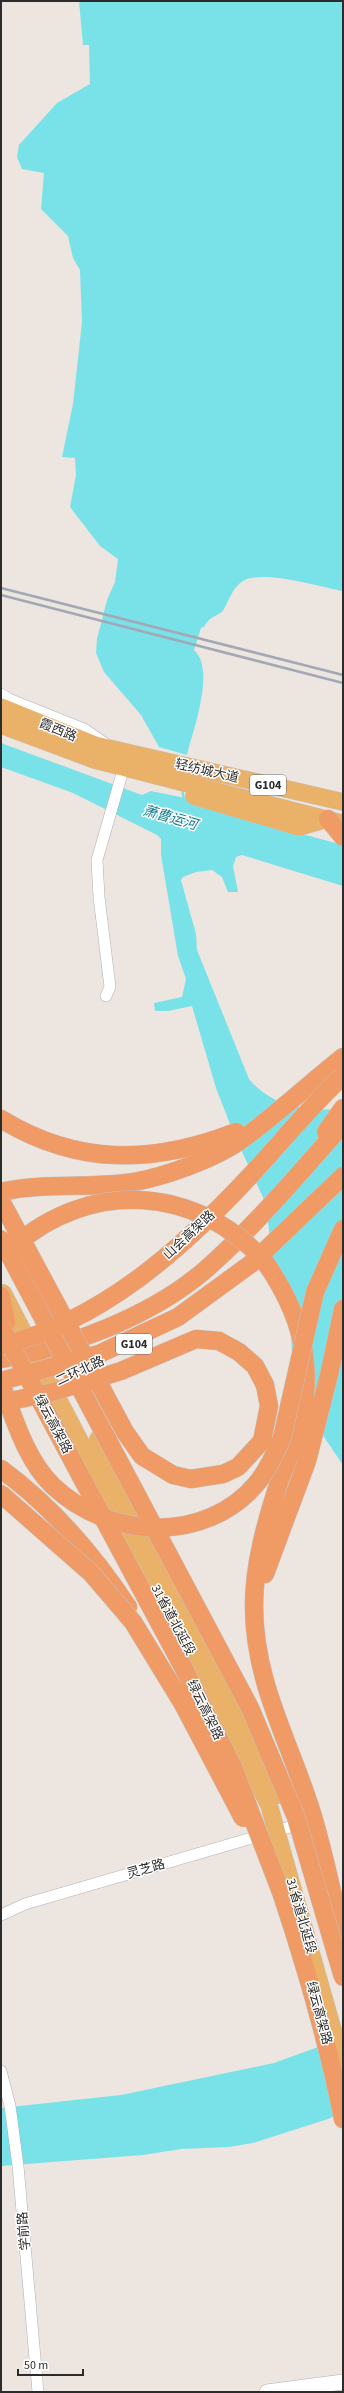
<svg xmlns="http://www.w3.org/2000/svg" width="344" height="2393" viewBox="0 0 344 2393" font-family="'Source Sans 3','Noto Sans SC',sans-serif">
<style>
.water{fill:#79e2e9}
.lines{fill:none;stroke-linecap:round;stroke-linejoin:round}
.stream{stroke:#79e2e9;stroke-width:2.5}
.minor-casing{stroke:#acb1b8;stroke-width:12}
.secondary-casing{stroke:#acb1b8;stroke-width:16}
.primary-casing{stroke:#c4c4c4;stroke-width:18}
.trunk-casing{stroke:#c4c4c4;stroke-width:19}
.minor{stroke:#fff;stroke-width:11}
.secondary{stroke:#fff;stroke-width:15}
.primary{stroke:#eab168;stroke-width:17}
.trunk{stroke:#f09a65;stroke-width:18}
.rail{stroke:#a2a9b5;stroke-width:2.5}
.trunk-bridge-casing{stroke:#c4c4c4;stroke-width:19;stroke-linecap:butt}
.trunk-bridge{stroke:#f09a65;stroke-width:18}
.labels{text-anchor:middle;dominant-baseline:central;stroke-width:3;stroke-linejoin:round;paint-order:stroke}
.shield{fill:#fff;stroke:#6b6b6b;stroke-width:1}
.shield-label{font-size:12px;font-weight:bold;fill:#2c2c2c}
.street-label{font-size:13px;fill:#2c2c2c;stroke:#fff}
.water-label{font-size:14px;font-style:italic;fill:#157f91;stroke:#fff}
</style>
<rect width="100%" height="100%" fill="#ede5e0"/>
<g class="water">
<path d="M79,1H343V591C320,587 263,569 243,581C233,587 229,600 224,609C219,617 211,614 204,627L201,628L194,650C216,669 193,730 187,755L159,747L141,715L104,672L96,653L97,639L107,600L115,582L118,559L100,546L70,507L76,475L75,458L62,457L73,404L82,322L80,270L73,258L68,236L41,209L44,173L22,169L17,157L19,145L57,103L90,84L89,45H83Z"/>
<path d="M1,743L142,795L151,791L185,798L195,805L343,845V886L242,855L236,857L233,866L238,892H228L222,877L212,870L196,872L183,877L181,880L196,934L197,950L249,1079C273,1108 308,1111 343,1109V1465L324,1437L292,1354L290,1313L274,1275L266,1204L233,1132L216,1088L192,1006L168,1011H155L154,1003L182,997L186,979L178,956L161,855V839L157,835L73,793L1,767Z"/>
<path d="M318,2047L335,2116L328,2119L253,2143L229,2147L181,2149L143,2155L1,2166V2108L121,2095L274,2063Z"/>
</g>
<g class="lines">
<path class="stream" d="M182,789L184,800"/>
<g class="minor-casing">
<g id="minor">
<path d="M1,694L9,699L84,729L106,744"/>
<path d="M106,996L110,987L99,897L97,860L121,777"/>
<path d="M1,1915L25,1904L293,1826"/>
<path d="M1,2071L10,2106L18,2166L38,2392"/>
</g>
</g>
<g class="secondary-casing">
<path id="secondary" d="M267,2392L343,2382"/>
</g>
<g class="primary-casing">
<g id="primary">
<path d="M1,707L95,745L343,802"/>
<path d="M1,725L95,760L341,823"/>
<path d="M194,796L299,827L327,819"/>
<path d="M3,1293L269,1805L333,2030L343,2078"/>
<path d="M98,1439L279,1795"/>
</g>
</g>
<g class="trunk-casing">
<g id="trunk">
<path d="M328,819L343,837"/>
<path d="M1,1119C78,1166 154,1164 236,1132"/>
<path d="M326,1132L343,1108"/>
<path d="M1,1192C44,1182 90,1189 134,1182C167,1176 217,1158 244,1138C278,1113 309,1084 343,1057"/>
<path d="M265,1262C300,1312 314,1361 301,1422C297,1442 286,1462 279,1482C266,1522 254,1564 254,1606C254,1682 289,1740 311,1810C324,1851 332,1895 343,1937"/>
<path d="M1,1296L6,1322L1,1337"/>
<path d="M1,1359C68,1348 151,1316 204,1271C255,1226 298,1175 343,1124"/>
<path d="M1,1469C53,1507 93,1554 128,1607"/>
<path d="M265,1574L307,1461L329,1375L343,1309"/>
<path d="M281,1892C306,1967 328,2042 343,2119"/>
</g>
</g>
<use href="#minor" class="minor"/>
<use href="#secondary" class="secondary"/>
<use href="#primary" class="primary"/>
<use href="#trunk" class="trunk"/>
<g class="rail">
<path d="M1,588L343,675"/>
<path d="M1,595L343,683"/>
</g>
<g class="trunk-bridge-casing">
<g id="trunk-bridge">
<path d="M1,1201L125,1432L142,1456L173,1475L191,1479L223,1474L238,1467L262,1441L269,1406L265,1385L255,1366L239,1352L219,1341L196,1339L121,1371L49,1393L1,1403"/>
<path d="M1,1239L250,1708L296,1817L343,1977"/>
<path d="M13,1247C90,1179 197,1185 265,1262"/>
<path d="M1,1327L183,1667L233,1767L281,1892"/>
<path d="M1,1346C101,1321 181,1250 250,1176C281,1143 309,1107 343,1076"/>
<path d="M1,1381L99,1354L178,1317L252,1263L343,1176"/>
<path d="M1,1384C14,1418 26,1460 53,1486C109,1539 205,1545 257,1483C268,1470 275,1453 282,1438L315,1292L343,1229"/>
<path d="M1,1494L91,1573L133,1622L183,1704L243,1818"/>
</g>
</g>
<use href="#trunk-bridge" class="trunk-bridge"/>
</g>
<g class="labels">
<g class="shield">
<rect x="250" y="775" width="36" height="20" rx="3"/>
<rect x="116" y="1334" width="36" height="20" rx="3"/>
</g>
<g class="shield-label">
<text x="268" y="785">G104</text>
<text x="134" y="1344">G104</text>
</g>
<g class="street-label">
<text transform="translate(58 730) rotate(22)">霞西路</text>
<text transform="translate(207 771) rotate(13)">轻纺城大道</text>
<text transform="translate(189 1235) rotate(-43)">山会高架路</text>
<text transform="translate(80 1371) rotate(-25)">二环北路</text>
<text transform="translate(53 1424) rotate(62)">绿云高架路</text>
<text transform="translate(173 1620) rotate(62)">31省道北延段</text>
<text transform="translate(205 1710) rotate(64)">绿云高架路</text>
<text transform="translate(146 1869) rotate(-16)">灵芝路</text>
<text transform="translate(301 1916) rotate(74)">31省道北延段</text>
<text transform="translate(319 2013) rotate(75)">绿云高架路</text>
<text transform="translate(24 2231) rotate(-95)">学前路</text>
</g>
<g class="water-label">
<text transform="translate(170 818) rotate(16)">萧曹运河</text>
</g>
</g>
<rect width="344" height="2393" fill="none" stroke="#2c2c2c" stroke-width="4"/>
<path d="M18 2369v6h65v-6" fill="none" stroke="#2c2c2c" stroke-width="2"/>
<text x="24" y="2369" font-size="12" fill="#2c2c2c" stroke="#ffffff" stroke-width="3" paint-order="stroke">50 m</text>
</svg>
